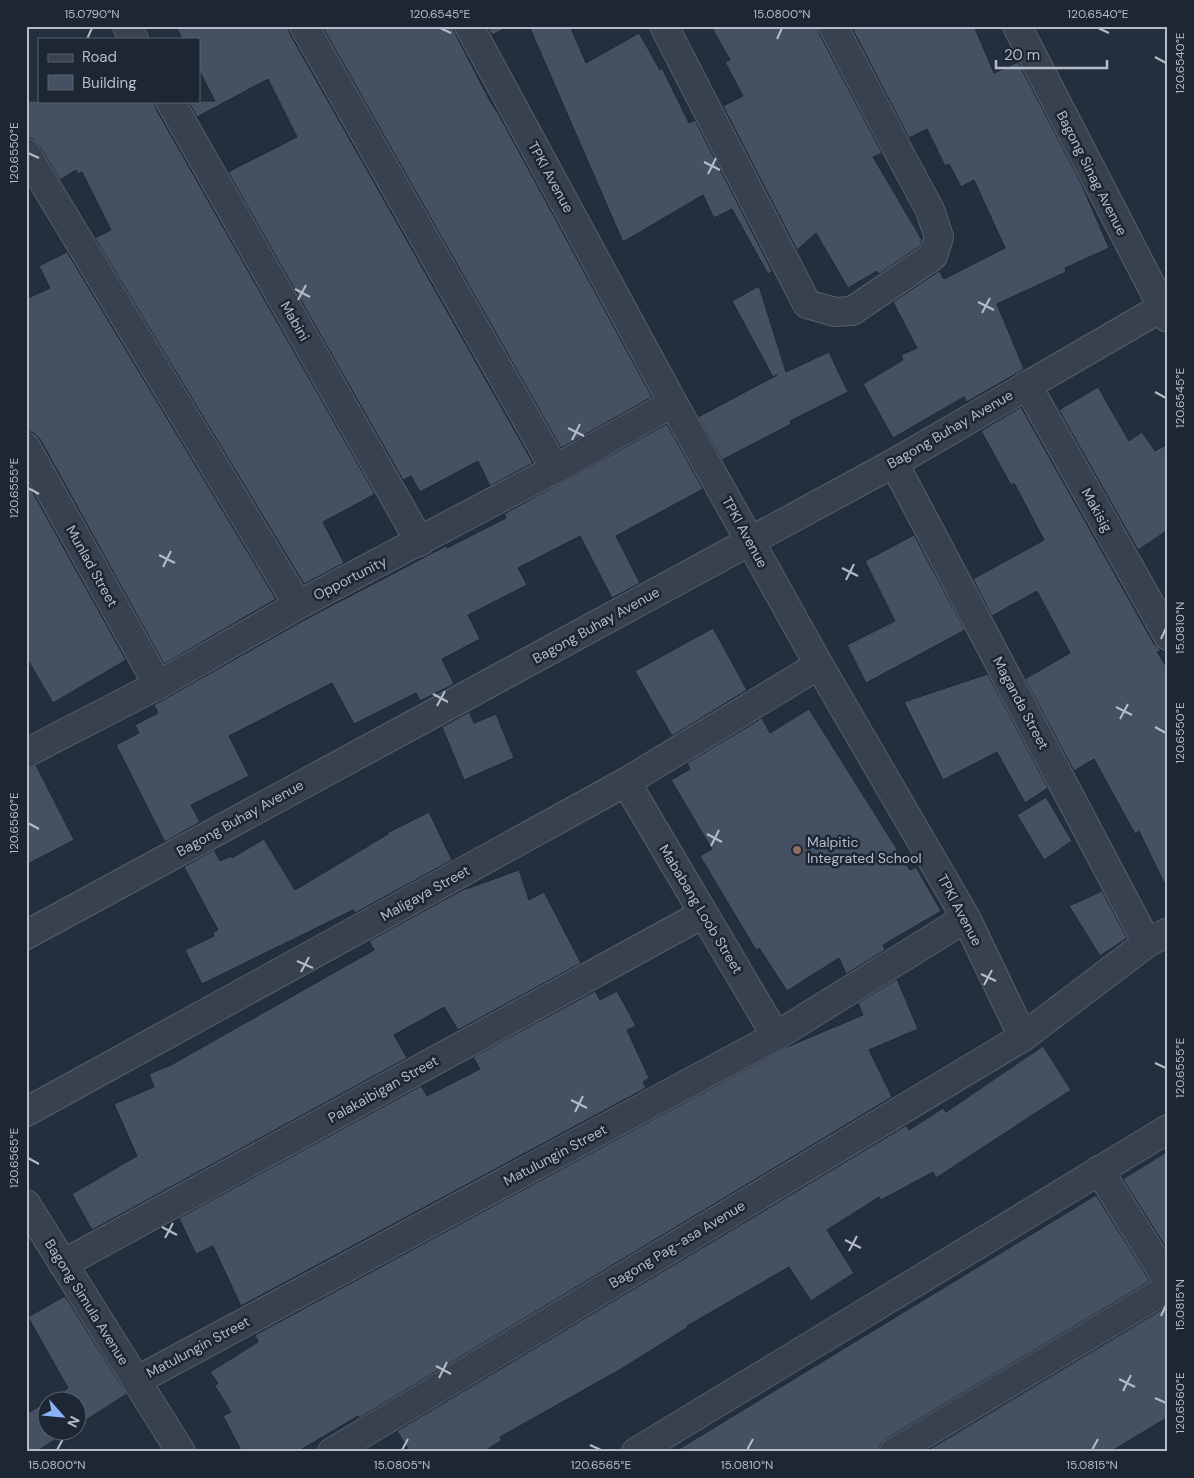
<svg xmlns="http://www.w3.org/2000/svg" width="1194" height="1478" viewBox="0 0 1194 1478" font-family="'DM Sans',sans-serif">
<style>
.building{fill:#455162;stroke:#1f2835}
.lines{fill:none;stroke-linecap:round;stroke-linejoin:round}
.minor-casing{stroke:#565f6c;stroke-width:30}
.tertiary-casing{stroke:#565f6c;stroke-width:30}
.minor{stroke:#38414e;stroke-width:28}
.tertiary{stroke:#38414e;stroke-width:28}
.ticks{fill:none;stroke:#b4bcc9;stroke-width:2}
.education-dot{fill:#8d6e63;stroke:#1d2633;stroke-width:2}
.labels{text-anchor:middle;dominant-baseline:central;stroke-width:5;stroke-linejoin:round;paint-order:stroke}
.street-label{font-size:14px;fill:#b4bcc9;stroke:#1d2633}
.poi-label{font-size:14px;fill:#b4bcc9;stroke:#1d2633;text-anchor:start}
.neatline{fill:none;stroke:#b4bcc9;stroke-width:2}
.ticks-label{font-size:12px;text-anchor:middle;fill:#b4bcc9}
</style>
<rect width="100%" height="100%" fill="#242f3e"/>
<g class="building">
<path d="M176,26H288L290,34L533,463L490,486L478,461L420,492L411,476L403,480L228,172L297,137L268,79L197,117L188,101H215L199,70V39H182Z"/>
<path d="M322,26H453L455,33L490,101L499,115L652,397L561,448Z"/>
<path d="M487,26H510L492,35Z"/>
<path d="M529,26H570L586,63L639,33L660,70L662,68L689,123L695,120L772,271L768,274L732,209L714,218L703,195L623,242Z"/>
<path d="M711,26H818L819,33L882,153L873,157L922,240L920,246L879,274L877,271L848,288L816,233L797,250L723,106L743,96L725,62L730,60Z"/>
<path d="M851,26H974L994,73L1018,62L1080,181L1109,248L1065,268L1066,272L997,304L1024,369L967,402L964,397L893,438L863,384L903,360L901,355L917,348L893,302L939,271L944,279L1005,248L974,180L961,187L949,164L945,166L927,129L909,138Z"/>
<path d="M26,101H154L156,109L375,494L323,522L344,563L304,584L95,238L111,230L82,172L78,174L76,170L60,180L39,145L33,139L26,137Z"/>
<path d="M67,252L276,599L164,664L40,439L34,433L26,431V299L50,288L39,266Z"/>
<path d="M759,286L786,372L829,352L848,392L790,421L791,424L722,460L698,417L777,375L773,377L732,301Z"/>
<path d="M1098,387L1129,441L1142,432L1155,451L1168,444V530L1138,550L1059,410Z"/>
<path d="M1021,407L1154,644L1161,650L1157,652L1168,669V891L1139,831L1135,834L1094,759L1074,771L1025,679L1070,653L1037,591L992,616L973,579L1044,540L1014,483L1011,485L981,431Z"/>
<path d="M667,424L703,489L616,536L640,583L612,598L580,536L518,568L527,585L468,615L480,639L442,659L454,684L420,701L416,693L354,724L332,683L229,736L249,776L191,805L200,822L165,842L116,745L139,733L135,725L158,713L154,705L306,619L446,546L447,548L506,518L504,514Z"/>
<path d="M26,480L126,660L53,703L26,657Z"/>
<path d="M914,535L965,630L866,683L847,645L895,621L865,561Z"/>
<path d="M713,628L747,690L672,736L635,671Z"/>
<path d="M988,674L1048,788L1025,803L997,752L943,780L904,702Z"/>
<path d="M809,709L910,870L916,867L941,911L883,945L885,950L846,974L839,958L787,991L759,948L756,950L700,856L712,849L671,780L690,769L687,763L762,718L770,733Z"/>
<path d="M469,712L474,723L496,714L514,758L464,780L442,727Z"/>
<path d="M36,765L74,840L26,865V768Z"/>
<path d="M1046,797L1072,841L1044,860L1017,815Z"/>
<path d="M429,812L452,860L355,913L353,910L202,984L185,950L214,936L213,932L218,930L184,867L214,850L220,861L231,856L232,858L264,839L295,890L388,834L387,833Z"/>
<path d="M519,870L529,900L544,892L581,963L458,1030L444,1007L394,1035L407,1058L92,1230L72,1194L137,1156L114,1104L154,1087L149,1074L171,1065L374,950L369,941L466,888V889Z"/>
<path d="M1102,891L1127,938L1100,956L1069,906Z"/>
<path d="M897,979L918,1029L869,1050L892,1097L359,1418L358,1416L297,1452H242L223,1416L231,1412L215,1386L218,1383L210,1372L258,1342L255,1335L787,1047L863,1015L858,1003Z"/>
<path d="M595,991L600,1000L617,991L636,1026L627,1030L649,1078L643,1082L646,1088L241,1306L213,1246L196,1254L179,1218L421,1086L427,1096L480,1069L473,1057Z"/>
<path d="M1043,1046L1071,1090L936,1178L933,1172L881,1200L879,1197L827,1230L854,1273L811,1301L789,1267L687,1326L688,1327L621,1369L500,1437L502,1440L483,1452H410L397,1431L907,1125L909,1130L943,1108L946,1112Z"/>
<path d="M1168,1151V1251L1123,1179Z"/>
<path d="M1096,1195L1150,1281L886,1439L881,1444L878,1452H674Z"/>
<path d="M65,1296L127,1394L78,1425V1400H48L68,1388L28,1317Z"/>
<path d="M1168,1306V1417L1110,1452H925Z"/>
<path d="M48,1401V1430H70L36,1452H26V1414Z"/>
</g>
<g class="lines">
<g class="minor-casing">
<g id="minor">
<path d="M127,26L134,39"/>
<path d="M304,26L555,469"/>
<path d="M469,26L673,403L819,665L966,918L1023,1037"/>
<path d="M664,26L807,304L835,312L852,311L933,256L939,237L930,210L902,158L833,26"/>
<path d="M170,101L420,542"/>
<path d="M26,153L298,605"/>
<path d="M1027,385L1168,636"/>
<path d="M26,447L158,685"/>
<path d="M894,463L1147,943"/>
<path d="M26,753L158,685L298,605L555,469L673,403"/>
<path d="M626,782L776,1036"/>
<path d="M26,935L894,463L1161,308"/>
<path d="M26,1112L626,782L819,665"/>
<path d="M1099,1170L1168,1281"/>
<path d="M26,1204L181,1452"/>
<path d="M63,1264L703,914"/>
<path d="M136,1381L776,1036L966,918"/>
<path d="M332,1452L1023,1037L1147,943L1168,932"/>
<path d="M636,1452L1168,1129"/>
<path d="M894,1452L1168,1288"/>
</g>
</g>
<g class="tertiary-casing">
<path id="tertiary" d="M1017,26L1168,318"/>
</g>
<use href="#minor" class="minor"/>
<use href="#tertiary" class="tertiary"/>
</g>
<path class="ticks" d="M440,28L451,33M1098,28L1109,33M87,39L92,28M777,39L782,28M1155,57L1166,63M28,153L39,158M704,162L720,170M708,174L716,158M295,289L310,297M298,300L306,285M978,302L994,310M982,313L990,298M1155,392L1166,398M568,428L584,436M572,440L580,424M28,488L39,494M159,555L175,563M163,567L171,551M842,568L858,576M846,580L854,564M1161,639L1166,628M433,694L448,702M437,706L445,691M1116,707L1132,715M1120,719L1128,704M1155,727L1166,733M28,823L39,829M707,834L722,842M711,846L719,830M297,961L313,968M301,972L309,957M981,974L996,981M984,985L992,970M1155,1063L1166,1068M571,1100L587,1108M575,1112L583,1096M28,1158L39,1164M162,1227L177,1235M165,1238L173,1223M845,1240L861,1248M849,1251L857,1236M1161,1316L1166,1305M436,1366L451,1374M439,1378L447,1362M1119,1379L1135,1387M1123,1391L1131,1375M1155,1398L1166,1403M590,1445L601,1450M57,1450L63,1439M402,1450L408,1439M747,1450L753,1439M1092,1450L1098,1439"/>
<circle class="education-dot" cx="797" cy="850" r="5"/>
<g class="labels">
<g class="street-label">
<text transform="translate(1092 173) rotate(63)">Bagong Sinag Avenue</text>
<text transform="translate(551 177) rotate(61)">TPKI Avenue</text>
<text transform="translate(295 321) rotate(60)">Mabini</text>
<text transform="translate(950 429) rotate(-30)">Bagong Buhay Avenue</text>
<text transform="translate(1097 510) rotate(61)">Makisig</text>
<text transform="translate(745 532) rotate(61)">TPKI Avenue</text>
<text transform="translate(92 566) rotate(61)">Munlad Street</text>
<text transform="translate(350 578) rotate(-27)">Opportunity</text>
<text transform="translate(596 625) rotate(-29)">Bagong Buhay Avenue</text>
<text transform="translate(1021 703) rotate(62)">Maganda Street</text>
<text transform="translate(240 818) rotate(-29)">Bagong Buhay Avenue</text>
<text transform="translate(425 893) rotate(-29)">Maligaya Street</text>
<text transform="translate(701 909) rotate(59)">Mababang Loob Street</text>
<text transform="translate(960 910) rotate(62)">TPKI Avenue</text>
<text transform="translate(383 1089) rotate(-29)">Palakaibigan Street</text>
<text transform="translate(555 1155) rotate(-28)">Matulungin Street</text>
<text transform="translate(677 1244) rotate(-31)">Bagong Pag-asa Avenue</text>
<text transform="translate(87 1302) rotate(58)">Bagong Simula Avenue</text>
<text transform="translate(198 1347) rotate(-28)">Matulungin Street</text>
</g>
<g class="poi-label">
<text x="807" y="842">Malpitic<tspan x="807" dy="16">Integrated School</tspan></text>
</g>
</g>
<rect width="1194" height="1478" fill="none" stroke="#1d2633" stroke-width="55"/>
<rect x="38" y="38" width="162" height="65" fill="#1d2633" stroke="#59626f"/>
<rect x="48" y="54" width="25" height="8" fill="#38414e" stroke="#59626f"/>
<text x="82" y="62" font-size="15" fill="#b4bcc9">Road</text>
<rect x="48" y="75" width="25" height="15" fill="#455162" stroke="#59626f"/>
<text x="82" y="88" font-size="15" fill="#b4bcc9">Building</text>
<g transform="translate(62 1416) rotate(117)"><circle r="24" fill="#1d2633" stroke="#59626f"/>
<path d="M0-4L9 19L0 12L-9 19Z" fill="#8ab4f8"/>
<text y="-8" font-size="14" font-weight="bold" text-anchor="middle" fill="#b4bcc9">N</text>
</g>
<path d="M996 60v8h111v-8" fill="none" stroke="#b4bcc9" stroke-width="2.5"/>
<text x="1004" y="60" font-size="15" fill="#b4bcc9" stroke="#1d2633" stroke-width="4" paint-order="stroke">20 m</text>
<rect x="28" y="28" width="1138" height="1422" class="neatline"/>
<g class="ticks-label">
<text x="92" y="18">15.0790°N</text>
<text x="440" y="18">120.6545°E</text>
<text x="782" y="18">15.0800°N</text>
<text x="1098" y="18">120.6540°E</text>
<text transform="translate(1180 63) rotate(-90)" y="4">120.6540°E</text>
<text transform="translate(14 153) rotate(-90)" y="4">120.6550°E</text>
<text transform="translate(1180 398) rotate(-90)" y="4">120.6545°E</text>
<text transform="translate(14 488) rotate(-90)" y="4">120.6555°E</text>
<text transform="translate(1180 628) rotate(-90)" y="4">15.0810°N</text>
<text transform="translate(1180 733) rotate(-90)" y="4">120.6550°E</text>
<text transform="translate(14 823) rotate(-90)" y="4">120.6560°E</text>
<text transform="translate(1180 1068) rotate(-90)" y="4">120.6555°E</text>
<text transform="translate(14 1158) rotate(-90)" y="4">120.6565°E</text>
<text transform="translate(1180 1305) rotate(-90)" y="4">15.0815°N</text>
<text transform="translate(1180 1403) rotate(-90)" y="4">120.6560°E</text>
<text x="57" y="1469">15.0800°N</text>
<text x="402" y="1469">15.0805°N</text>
<text x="601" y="1469">120.6565°E</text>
<text x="747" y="1469">15.0810°N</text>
<text x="1092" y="1469">15.0815°N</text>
</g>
</svg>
